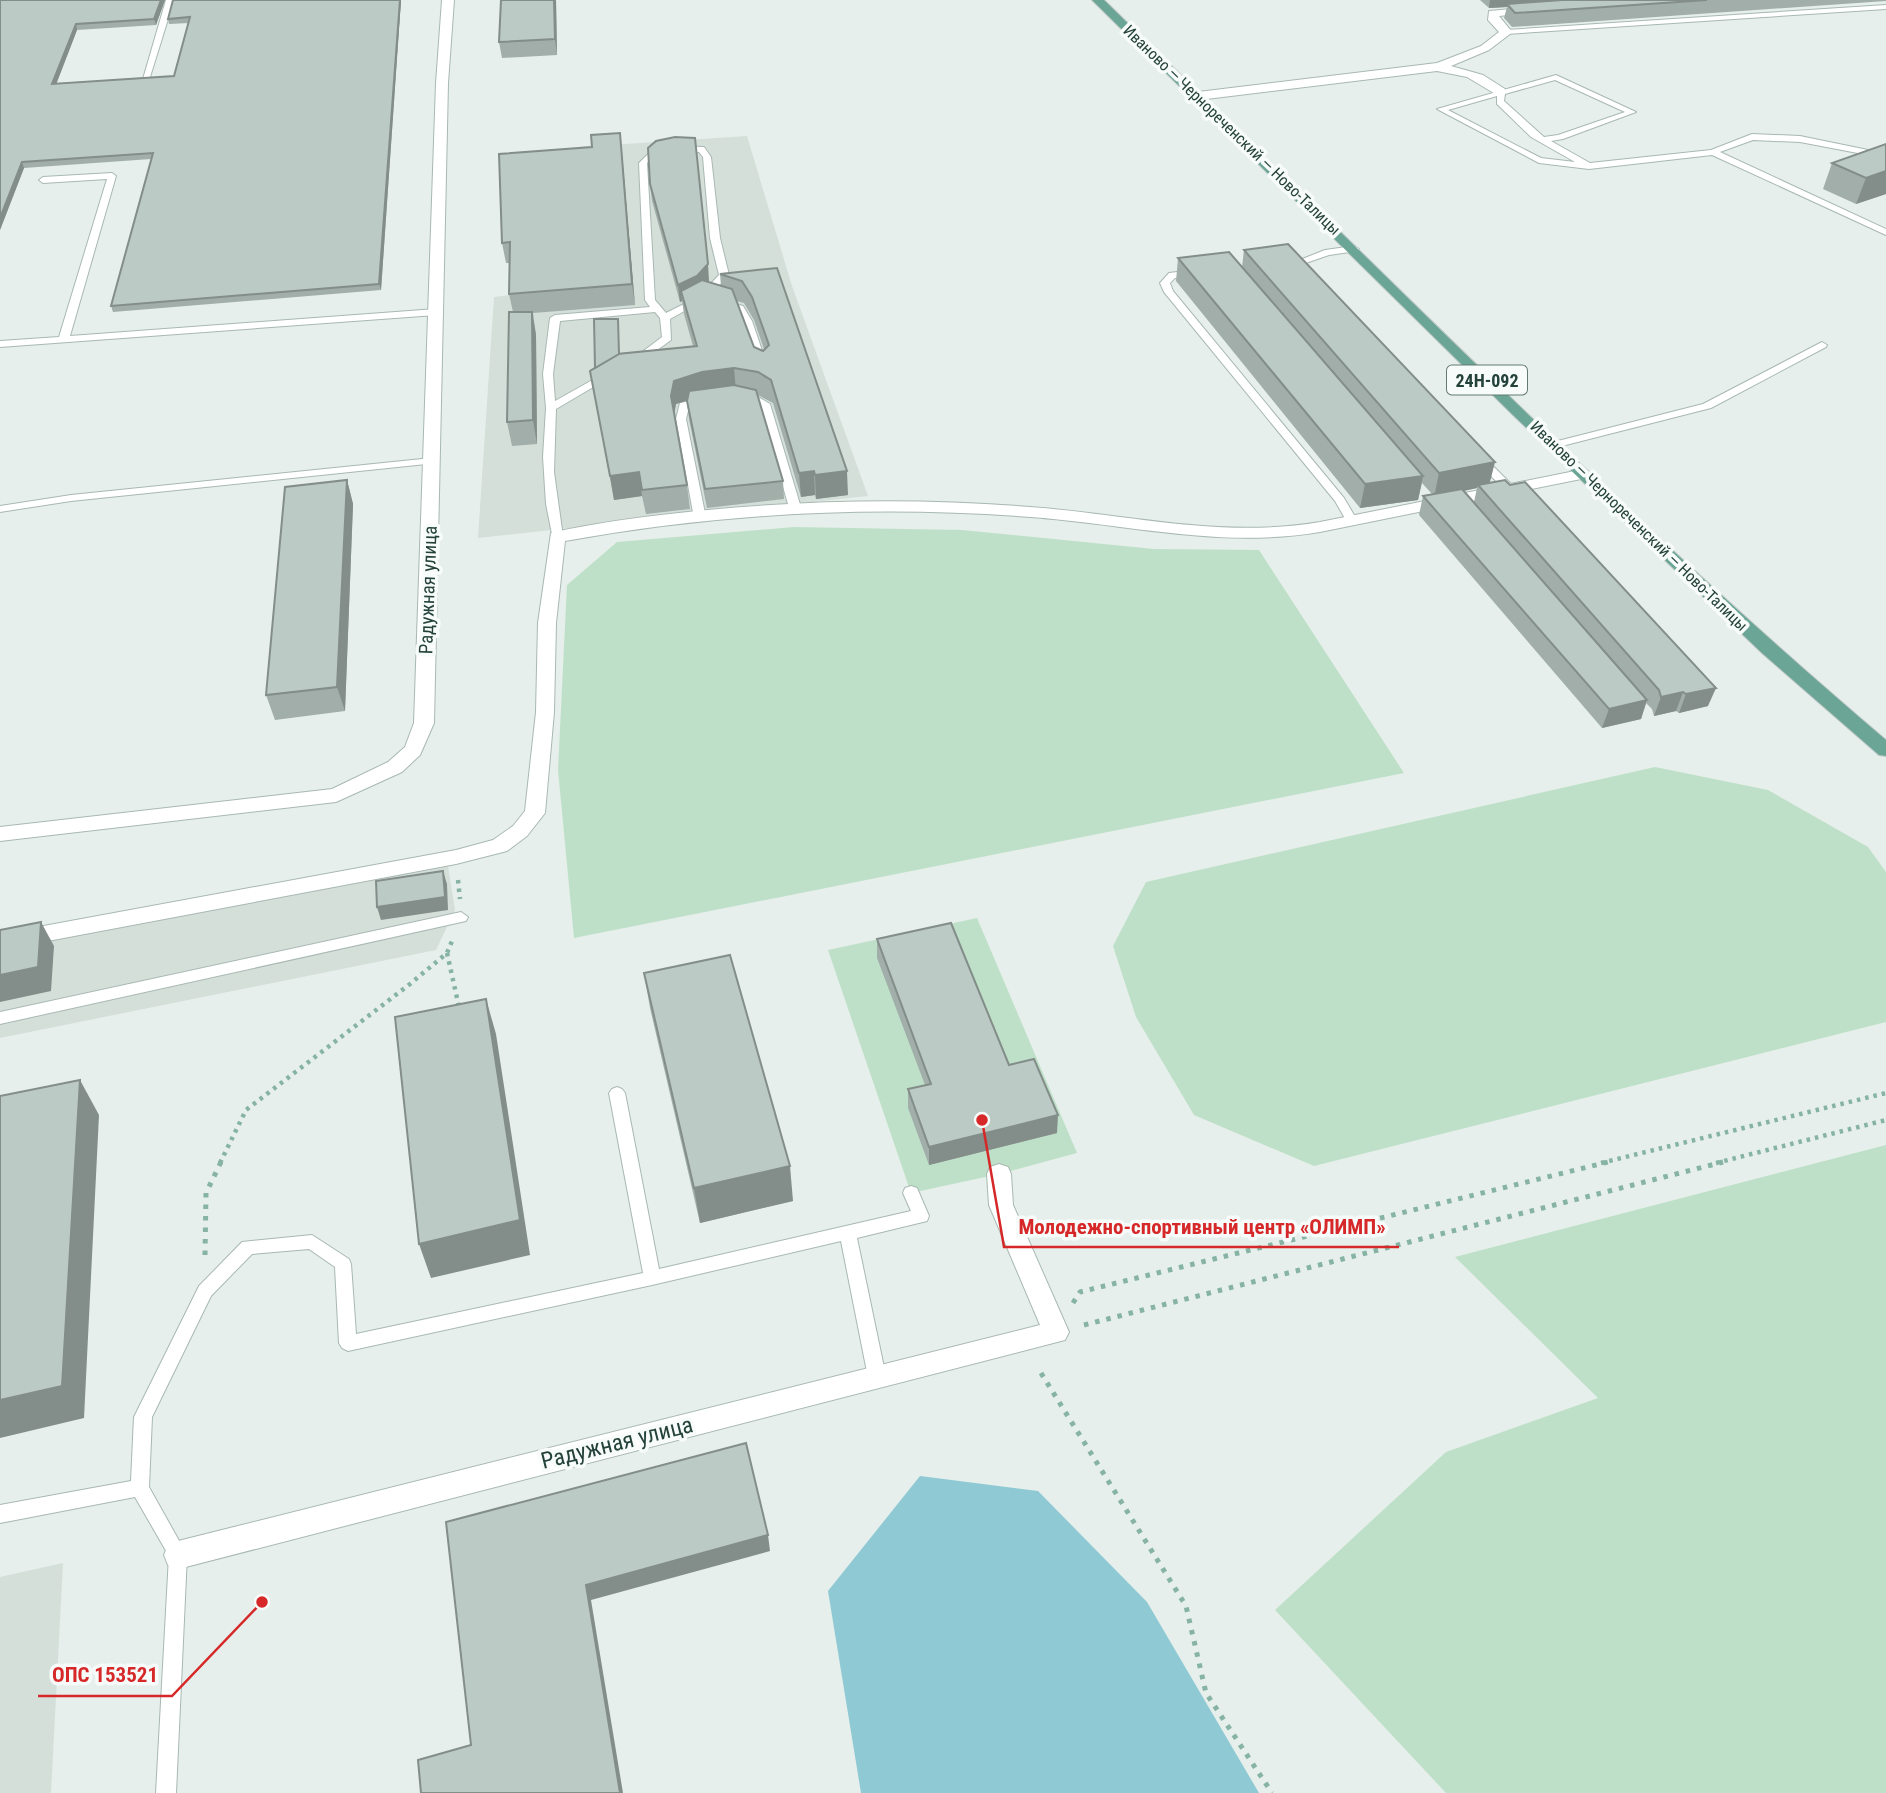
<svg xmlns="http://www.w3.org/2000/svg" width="1886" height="1793" viewBox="0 0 1886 1793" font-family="'Roboto Condensed',sans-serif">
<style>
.built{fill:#d4dfda}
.green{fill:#bfe0c8}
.water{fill:#8ec9d4}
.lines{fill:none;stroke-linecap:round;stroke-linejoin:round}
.lane-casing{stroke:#a8b8b2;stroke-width:2}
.street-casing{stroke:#a8b8b2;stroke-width:2}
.primary-casing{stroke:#c2cac8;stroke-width:2}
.path-far1{stroke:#86b3a5;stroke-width:4.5;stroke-dasharray:3.5 5;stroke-linecap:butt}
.path{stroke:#86b3a5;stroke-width:5;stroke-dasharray:4.5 7;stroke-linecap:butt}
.lane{fill:#fff;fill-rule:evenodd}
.street{fill:#fff;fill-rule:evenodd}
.primary{fill:#6aa596;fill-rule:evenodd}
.wall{fill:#a1aea9;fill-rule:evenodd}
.shaded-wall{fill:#838d89}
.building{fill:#bbcac4;stroke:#838d89;stroke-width:2}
.labels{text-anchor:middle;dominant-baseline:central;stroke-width:7;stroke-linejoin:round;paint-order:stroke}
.far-street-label{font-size:16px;fill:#24423a;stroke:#f7fbf9}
.shield{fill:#f7fbf9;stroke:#637a73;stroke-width:2}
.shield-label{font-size:18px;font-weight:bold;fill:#24423a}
.street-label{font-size:19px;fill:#24423a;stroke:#f7fbf9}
.near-street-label{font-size:23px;fill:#24423a;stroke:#f7fbf9}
.leader{fill:none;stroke:#d62828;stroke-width:2.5}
.callout-dot{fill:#d62828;stroke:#f7fbf9;stroke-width:2.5}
.callout-label{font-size:21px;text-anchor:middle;font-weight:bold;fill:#d62828;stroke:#f7fbf9;stroke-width:7;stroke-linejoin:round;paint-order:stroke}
</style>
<rect width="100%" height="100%" fill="#e6efeb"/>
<g class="built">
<path d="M747,136L792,286L868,496L478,538L494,297L591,285L579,147Z"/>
<path d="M448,866L455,910L436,950L0,1038V946Z"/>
<path d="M63,1563L51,1793H0V1577Z"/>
</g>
<g class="green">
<path d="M794,527L962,530L1154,549L1259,550L1404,773L574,938L558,770L567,585L617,542Z"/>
<path d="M1655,767L1768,790L1868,847L1886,872V1022L1314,1166L1194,1115L1136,1017L1113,946L1146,882Z"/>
<path d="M977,918L1077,1153L999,1174L911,1193L828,950Z"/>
<path d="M1886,1145V1793H1446L1275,1610L1446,1452L1598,1398L1455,1257Z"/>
</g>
<path class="water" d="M920,1476L1038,1491L1147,1602L1259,1793H861L828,1591Z"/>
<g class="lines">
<g class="lane-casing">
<g id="lane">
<path d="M166,0H174L150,77L143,79Z"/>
<path d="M1886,5V9L1506,34L1502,32L1506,30Z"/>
<path d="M1556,75L1636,112L1563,139L1551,141L1590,163L1711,150L1752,134L1800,136L1868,150L1886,159V165L1863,154L1800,142L1753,140L1720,152L1886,229V235L1712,155L1589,169L1539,163L1437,109ZM1555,80L1625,112L1558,135L1544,137L1504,101L1505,94ZM1497,96V104L1531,137L1575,162L1541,158L1448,110Z"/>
<path d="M677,146L704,147L711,157L720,238L729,275L706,299L670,319L671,340L638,364L629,362L662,337L660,318L655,312L560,321L553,374L555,401L603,374L612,376L556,409L554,472L563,537L561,539H553L546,504L543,457L546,408L543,374L550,318L555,315L650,307L645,300L639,163L651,151ZM669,151L699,152L703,157L710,238L719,275L698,297L666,313L655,300L647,163L657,155Z"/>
<path d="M112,173L116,176L70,336L436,309L441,312L436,315L0,347V341L59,337L107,179L43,183L39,180L43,177Z"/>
<path d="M1354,246L1359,249L1357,251L1329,255L1303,264L1310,271L1308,273H1302L1292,263L1325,250Z"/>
<path d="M1194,270L1199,273L1197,275L1175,278L1170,283L1173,291L1344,498L1357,520L1355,522H1347L1335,501L1164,292L1160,283L1169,273Z"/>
<path d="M718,300L743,306L752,321L767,365L766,367L757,365L736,310L718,304Z"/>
<path d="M1822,342L1827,345L1826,347L1711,408L1554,448L1549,445L1550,443L1703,404Z"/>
<path d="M753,394L770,404L802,511L800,513L796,514L790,511L760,406C753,401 741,400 738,397L743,394Z"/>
<path d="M706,398L710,399V403L689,407L686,419L706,518L700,521L694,518L676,419L680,403Z"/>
<path d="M1479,455L1483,456L1514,487V491H1506L1475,460L1474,458Z"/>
<path d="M432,458L436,459V463L71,501L0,512V506L71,495Z"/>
<path d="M461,912L468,917L466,921L0,1024V1012Z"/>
<path d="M617,1087L622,1089L625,1093L659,1269L911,1211L903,1193L905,1188L911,1186L917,1188L929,1216L927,1221L857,1238L886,1377L883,1383L877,1385L871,1383L868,1377L841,1241L652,1285L348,1351L342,1348L339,1343L335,1267L309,1249L252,1254L211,1296L152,1417L149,1487L187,1555L176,1793H156L169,1556L135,1497L0,1523V1505L131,1481L134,1417L137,1411L199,1286L242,1242L312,1235L349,1259L351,1264L356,1334L643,1273L609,1093L612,1089Z"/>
</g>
</g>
<g class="street-casing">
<g id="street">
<path d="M442,0H454L448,83L434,723L420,755L402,772L336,802L0,841V827L332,789L388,762L405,747L414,723L436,83Z"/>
<path d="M1533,7L1537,8V12L1499,16L1512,32L1510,34L1489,50L1451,66L1483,75L1505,89V95H1497L1467,77L1437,71L1198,100L1192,96L1198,92L1437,63L1481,46L1499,32L1488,20L1489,11Z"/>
<path d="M1585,469L1593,474L1591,477L1320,532C1221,549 1128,524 1030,517C874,505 719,513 565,541L556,623L554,712L545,813L527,836L507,851L456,864L0,950V934L456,850L493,840L513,826L525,811L536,712L538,623L551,533C598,522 649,516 697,511C808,500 919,498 1030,507C1128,514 1221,539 1320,522Z"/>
<path d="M999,1164L1008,1167L1011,1174L1013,1205L1069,1332L1065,1340L178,1569L168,1565L164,1555L168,1545L178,1541L1040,1325L989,1205L987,1174L990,1167Z"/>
</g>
</g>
<g class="primary-casing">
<path id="primary" d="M1092,0H1104C1361,250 1613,508 1886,740V756L1879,755L1762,653L1513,415Z"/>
</g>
<g class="path-far1">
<path d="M458,880L460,899"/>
<path d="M447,953L459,1007"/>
<path d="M220,1163L246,1110L410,984L447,953L452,941"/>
<path d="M1601,1163L1886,1093"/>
<path d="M1716,1163L1886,1120"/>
</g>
<g class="path">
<path d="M205,1255L206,1193L221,1162"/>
<path d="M1073,1303L1080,1292L1608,1162"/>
<path d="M1084,1325L1723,1162"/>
<path d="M1041,1373L1186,1606L1206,1693L1272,1793"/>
</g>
<use href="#lane" class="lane"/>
<use href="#street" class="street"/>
<use href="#primary" class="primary"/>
</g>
<g class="wall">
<path d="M0,0H165L156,25L77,30L56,84L174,76L189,23L169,24L168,19L401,0L381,290L113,312L111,306L151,159L24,168L0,230Z"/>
<path d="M501,0H556L557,55L502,58L499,42Z"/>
<path d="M1480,0H1886V1L1512,27L1504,18L1507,7L1489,8Z"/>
<path d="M620,133L635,305L533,313L536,335L537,444L512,446L507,422L513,312L509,294L510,263H506L502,243L592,147Z"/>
<path d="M1886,144V194L1856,204L1823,189L1832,163Z"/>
<path d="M650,184L709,281V282L721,286L720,274L777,268L848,495L816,499L815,495L801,497L773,403L758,395L783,481L784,499L707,508L689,419L687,401L676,404L674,416L687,485L690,509L646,514L642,496L614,500L590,371L595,368L618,319L619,354L693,346L684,314L682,301L680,302L652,201ZM737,301L744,303L754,320L764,349L763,351L754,347Z"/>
<path d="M1244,250L1489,483L1708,706L1679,713L1676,711L1654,716L1652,709L1646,703L1641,719L1602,728L1419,515L1423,496L1432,494L1422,483L1418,500L1360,508L1176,281L1178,258L1242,267ZM1477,488L1474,502L1464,491Z"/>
<path d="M347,480L353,504L345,711L275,720L266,695Z"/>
<path d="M877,939L1009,1065L1057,1133L929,1165L908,1108V1089L925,1085L877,958Z"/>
<path d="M644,973L793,1201L700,1223L650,1008Z"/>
</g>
<g class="shaded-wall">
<path d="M161,0H165L156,25L154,19Z"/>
<path d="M400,0H401L381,290L379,284Z"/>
<path d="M554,0H556L557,55L555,39Z"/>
<path d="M1490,0H1589L1507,4V7L1489,8Z"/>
<path d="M76,24L77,30L54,90L52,84Z"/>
<path d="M620,133L622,153L635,305L632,284Z"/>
<path d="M22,162L24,168L0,230V218Z"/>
<path d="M1886,171V194L1856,204L1866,178Z"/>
<path d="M708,264L709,281L698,293L681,291L682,301L680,302L678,285Z"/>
<path d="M532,312L536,335L537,444L533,420Z"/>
<path d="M734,368L736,391L704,395L676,404L673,419L671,396L674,381L702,372Z"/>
<path d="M1495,462L1489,486L1478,485L1477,488L1434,497L1439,473Z"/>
<path d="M814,471L815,495L801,497L799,473Z"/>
<path d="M847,471L848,495L816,499L815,475Z"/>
<path d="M639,472L642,496L614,500L610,476Z"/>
<path d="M1423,476L1418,500L1360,508L1365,484Z"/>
<path d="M347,480L353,504L345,711L337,687Z"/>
<path d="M1716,688L1708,706L1679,713L1686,694Z"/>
<path d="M1683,692L1676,711L1654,716L1661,697Z"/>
<path d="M1647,700L1641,719L1602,728L1609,709Z"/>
<path d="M443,871L447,884L448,910L381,920L377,907Z"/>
<path d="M41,922L54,946L51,991L0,1002V975Z"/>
<path d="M486,999L496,1034L530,1255L431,1278L419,1244Z"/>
<path d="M80,1080L99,1115L84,1418L0,1438V1400Z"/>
<path d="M1058,1115L1057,1133L929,1165V1147Z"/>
<path d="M790,1166L793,1201L700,1223L694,1188Z"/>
<path d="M768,1535L770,1551L591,1600L623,1793H620L586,1585Z"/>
</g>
<g class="building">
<path d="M0,0H161L154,19L76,24L52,84L174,76L190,17L168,19L173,0H400L379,284L111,306L153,153L22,162L0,218Z"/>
<path d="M501,0H554L555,39L499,42Z"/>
<path d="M1562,0H1707L1515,13L1507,4Z"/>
<path d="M620,133L632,284L509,294L510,242L502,243L499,154L592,147L591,135Z"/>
<path d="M675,137L695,138L708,264L697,276L678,285L650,184L648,148L656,141Z"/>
<path d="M1886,144V171L1866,178L1832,163Z"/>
<path d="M1288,244L1495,462L1439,473L1244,250Z"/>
<path d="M1229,252L1423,476L1365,484L1178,258Z"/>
<path d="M777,268L847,471L815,475L814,471L799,473L771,380L758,372L734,368L702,372L674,381L671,396L687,485L642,490L639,472L610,476L590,371L617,354L697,346L681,291L702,280L732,289L754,347L763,351L769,345L752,297L742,281L720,274Z"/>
<path d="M509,312H532L533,420L507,422Z"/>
<path d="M594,319H618L619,354L595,368Z"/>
<path d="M734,385L756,390L783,481L705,489L687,401L689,391Z"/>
<path d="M347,480L337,687L266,695L285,487Z"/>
<path d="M1505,480L1510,485L1525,482L1716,688L1686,694L1683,692L1661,697L1659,690L1478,485Z"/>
<path d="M1462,489L1647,700L1609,709L1423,496Z"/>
<path d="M443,871L445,897L377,907L376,881Z"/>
<path d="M41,922L38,967L0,975V930Z"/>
<path d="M951,923L1009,1065L1034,1059L1058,1115L929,1147L908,1089L931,1084L877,939Z"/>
<path d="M730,955L790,1166L694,1188L644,973Z"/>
<path d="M486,999L520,1220L419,1244L395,1017Z"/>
<path d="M80,1080L62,1386L0,1400V1096Z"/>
<path d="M746,1443L768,1535L586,1585L620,1793H421L418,1760L471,1745L446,1522Z"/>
</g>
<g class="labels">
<g class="far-street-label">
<text transform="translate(1232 130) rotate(44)">Иваново — Чернореченский — Ново-Талицы</text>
<text transform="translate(1639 526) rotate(44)">Иваново — Чернореченский — Ново-Талицы</text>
</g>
<rect class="shield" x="1447" y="365.5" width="80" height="29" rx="5"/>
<g class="shield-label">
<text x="1487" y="380">24Н-092</text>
</g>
<g class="street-label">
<text transform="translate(428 590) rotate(-88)">Радужная улица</text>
</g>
<g class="near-street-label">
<text transform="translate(617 1443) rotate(-14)">Радужная улица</text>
</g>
</g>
<path class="leader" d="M982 1120L1004 1247H1399M262 1602L172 1696H38"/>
<g class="callout-dot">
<circle cx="982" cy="1120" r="7"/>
<circle cx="262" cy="1602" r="7"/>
</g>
<g class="callout-label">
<text x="1202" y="1234">Молодежно-спортивный центр «ОЛИМП»</text>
<text x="105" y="1682">ОПС 153521</text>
</g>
</svg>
